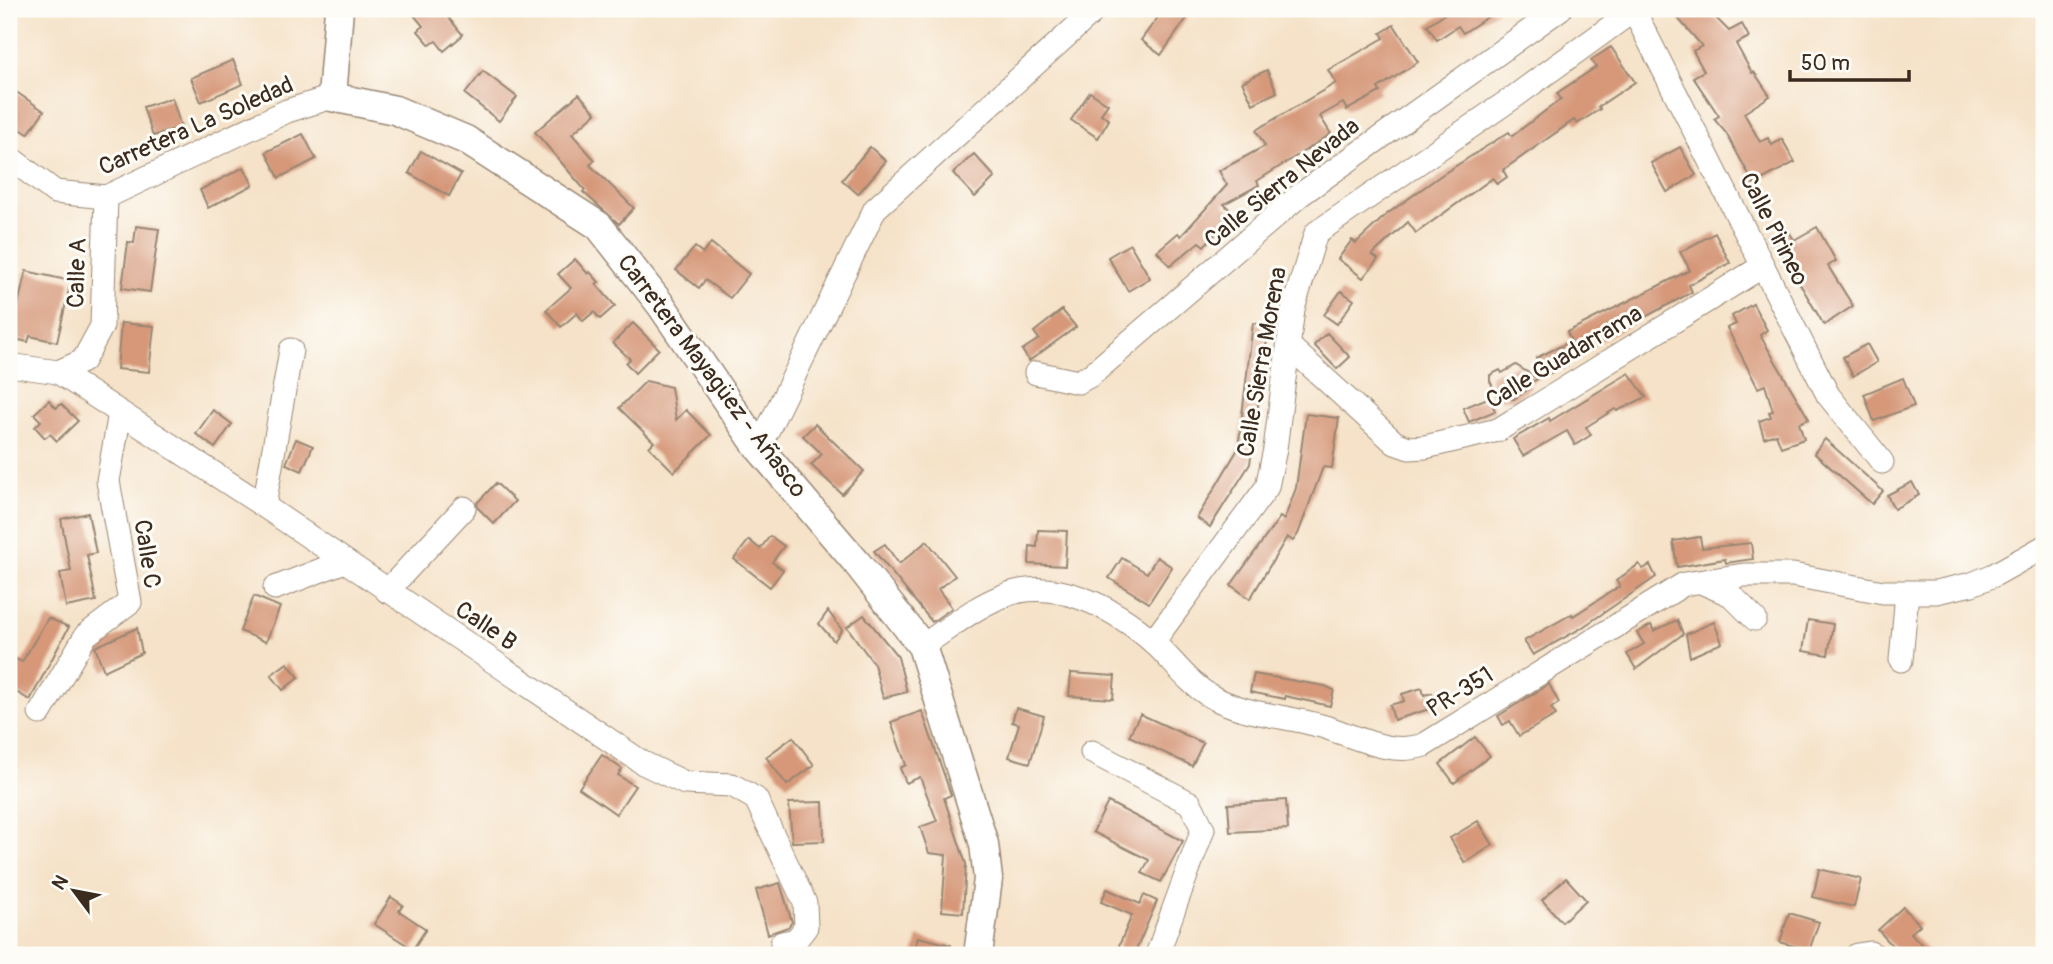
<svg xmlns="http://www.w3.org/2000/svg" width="2053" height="964" viewBox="0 0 2053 964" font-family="Pangolin,sans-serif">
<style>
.building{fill:#d69879}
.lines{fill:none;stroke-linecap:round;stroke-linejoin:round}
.minor-casing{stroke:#988673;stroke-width:25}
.major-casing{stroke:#988673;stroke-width:31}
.minor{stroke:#fff;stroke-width:23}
.major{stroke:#fff;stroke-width:28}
.labels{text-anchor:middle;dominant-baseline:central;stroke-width:6;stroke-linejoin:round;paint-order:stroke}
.street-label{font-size:24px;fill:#3b2a1e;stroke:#fdfcf7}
</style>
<rect width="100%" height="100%" fill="#fdfcf7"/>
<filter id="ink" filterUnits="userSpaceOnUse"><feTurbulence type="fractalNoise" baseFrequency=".0143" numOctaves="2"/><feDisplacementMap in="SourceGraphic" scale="14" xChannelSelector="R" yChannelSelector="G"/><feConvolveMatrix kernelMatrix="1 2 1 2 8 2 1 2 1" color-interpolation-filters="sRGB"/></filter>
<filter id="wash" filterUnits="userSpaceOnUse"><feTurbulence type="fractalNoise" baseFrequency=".00686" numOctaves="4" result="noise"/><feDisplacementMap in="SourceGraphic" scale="28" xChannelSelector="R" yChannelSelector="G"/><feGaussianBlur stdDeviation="1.57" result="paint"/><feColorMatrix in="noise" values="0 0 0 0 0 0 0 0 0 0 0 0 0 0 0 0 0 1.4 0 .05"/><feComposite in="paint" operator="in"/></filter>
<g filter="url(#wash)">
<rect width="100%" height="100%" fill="#f5e2c8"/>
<g id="blocks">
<g class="building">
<path d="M421,9H441L463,35L444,51L436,41L430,45L418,31L423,26L414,15Z"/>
<path d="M1164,9H1174L1187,18L1161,55L1141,40Z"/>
<path d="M1452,9H1500L1463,33L1458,26L1437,40L1427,25Z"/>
<path d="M1670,9H1707L1729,31L1742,24L1749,37L1736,44L1752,73L1754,72L1770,96L1744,113L1760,142L1768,138L1772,145L1782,139L1795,162L1754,184L1726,133L1714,119L1719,116L1693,77L1704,71L1693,51L1702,46Z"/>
<path d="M1394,25L1418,62L1378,88L1380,92L1347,110L1343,103L1320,116L1331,134L1257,181L1259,185L1224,204L1234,214L1204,246L1199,242L1170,266L1157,251L1178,233L1181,236L1227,185L1219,171L1265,146L1256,130L1336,83L1328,70L1384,38L1381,33Z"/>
<path d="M1611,47L1635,82L1598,107L1600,109L1577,124L1574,120L1503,170L1507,177L1497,184L1493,178L1416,233L1408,222L1372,255L1378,259L1363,278L1338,259L1352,240L1356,243L1387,214L1440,176L1509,132L1512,136L1561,99L1557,93L1596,67L1591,60Z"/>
<path d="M233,60L243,84L201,102L191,78Z"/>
<path d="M1267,70L1277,92L1253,104L1242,82Z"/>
<path d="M483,71L517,97L499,121L465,94Z"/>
<path d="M9,87L44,111L28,134L9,122Z"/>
<path d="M1090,92L1108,104L1101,114L1109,120L1098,138L1071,120Z"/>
<path d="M579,94L596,113L572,134L595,160L590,165L634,208L619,224L583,192L585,190L535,132Z"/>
<path d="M172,98L181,127L153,136L143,107Z"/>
<path d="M303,134L316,159L279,178L266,152Z"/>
<path d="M870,147L886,161L858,194L842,180Z"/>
<path d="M1680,147L1696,175L1667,192L1651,163Z"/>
<path d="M421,151L461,174L449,196L409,173Z"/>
<path d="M974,154L995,177L975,197L953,173Z"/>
<path d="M244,167L253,185L208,208L200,190Z"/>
<path d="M136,226L159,229L150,292L122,288L128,242L134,243Z"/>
<path d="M1817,227L1836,261L1828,266L1853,306L1824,325L1772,236L1787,228L1794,240Z"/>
<path d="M1715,233L1730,263L1689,285L1692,292L1606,338L1565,361L1567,365L1544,376L1536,358L1571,341L1567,332L1690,270L1680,252Z"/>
<path d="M711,243L749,274L730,298L705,280L699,288L676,270L695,247L703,253Z"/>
<path d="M1130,244L1150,278L1128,291L1108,257Z"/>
<path d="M575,259L588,274L590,272L599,282L596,284L615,306L600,319L594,312L583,321L577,313L561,327L546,310L571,288L558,274Z"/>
<path d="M26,271L71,281L57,342L30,336L28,342L10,338Z"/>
<path d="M1341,291L1354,300L1337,324L1324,315Z"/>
<path d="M1753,304L1767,330L1760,335L1809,419L1799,423L1804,439L1781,447L1776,434L1764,438L1759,421L1771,417L1769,412L1773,411L1765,385L1758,388L1727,328L1736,324L1732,316Z"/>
<path d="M1062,310L1076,327L1029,361L1022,350L1039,339L1034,332Z"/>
<path d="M121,323L154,326L149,372L117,369Z"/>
<path d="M633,323L659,349L635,373L626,363L630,359L613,343Z"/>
<path d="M1253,323L1269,325L1250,464L1210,527L1197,518L1238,449Z"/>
<path d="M1327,333L1350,357L1337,369L1314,345Z"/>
<path d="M1867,344L1877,362L1853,376L1843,357Z"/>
<path d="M1516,365L1538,379L1528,384L1530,388L1514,399H1499L1490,381V375L1500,370L1502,373Z"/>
<path d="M1629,373L1646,397L1617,411L1615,409L1586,427L1591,435L1575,445L1567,431L1523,456L1513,439L1549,418L1550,421Z"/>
<path d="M1903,378L1914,406L1874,421L1864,394Z"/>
<path d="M646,381L671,387L676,420L686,410L711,435L674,472L649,447L654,442L619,408Z"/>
<path d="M1490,397L1495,411L1469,422L1463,408Z"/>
<path d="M49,400L56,408L61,404L78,421L57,441L50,434L45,438L35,427L41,421L34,414Z"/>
<path d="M213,410L232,424L215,448L196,434Z"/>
<path d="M1306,414L1339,418L1332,468L1323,467L1298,534L1293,541L1287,537L1250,599L1231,585L1280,517L1284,520L1296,488Z"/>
<path d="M815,424L864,471L842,494L811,465L822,454L803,436Z"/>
<path d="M296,439L313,446L302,471L286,464Z"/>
<path d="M1825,439L1883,491L1872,504L1814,453Z"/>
<path d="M1912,482L1919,495L1894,509L1887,495Z"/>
<path d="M496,483L515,501L494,524L478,508L477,503Z"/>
<path d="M88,513L96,553L87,555L96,601L66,607L60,573L71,571L61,519Z"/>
<path d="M1038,530L1067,531L1065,566L1029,564L1030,546L1037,547Z"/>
<path d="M770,536L784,546L772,562L783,570L770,587L734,559L749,540L760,549Z"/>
<path d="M1700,537L1702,548L1751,543L1753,559L1726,563L1725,559L1677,567L1673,541Z"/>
<path d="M927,541L955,576L938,589L952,608L932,622L874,551L885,544L899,564Z"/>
<path d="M1157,557L1172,567L1149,603L1109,578L1122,558L1147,573Z"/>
<path d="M1639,564L1643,569L1650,565L1656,577L1580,629L1533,655L1524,641L1572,614L1573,616L1620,586L1616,581Z"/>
<path d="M254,596L280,607L266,642L240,631Z"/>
<path d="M828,611L842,630L834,641L819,624Z"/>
<path d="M864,615L898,657L907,692L883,698L874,664L847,627Z"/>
<path d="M48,618L69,627L30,700L9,688V673L16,659L22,662Z"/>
<path d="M1677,620L1683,634L1636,669L1627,654L1644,644L1637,633L1651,625L1654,631Z"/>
<path d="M1808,620L1833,624L1828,655L1803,651Z"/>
<path d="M1714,622L1722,643L1690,657L1686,634Z"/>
<path d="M137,628L142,653L104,671L95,647Z"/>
<path d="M287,663L299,677L283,690L271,675Z"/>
<path d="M1071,673L1115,676L1113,699L1069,696Z"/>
<path d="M1254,674L1325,686L1334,690L1330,706L1285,696V699L1250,692Z"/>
<path d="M1549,684L1559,703L1551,708L1556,715L1519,736L1510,721L1503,725L1498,716Z"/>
<path d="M1422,688L1424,695L1432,693L1436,707L1394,720L1390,705L1404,701L1402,694Z"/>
<path d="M1016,708L1044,716L1030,763L1009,757L1019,724L1012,722Z"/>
<path d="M922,711L951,795L944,798L966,864L963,913L942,911L946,855L929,853L920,827L937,821L920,777L906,783L900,768L906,765L891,722Z"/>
<path d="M1140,714L1203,743L1192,766L1129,736Z"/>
<path d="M793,737L814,765L787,785L766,757Z"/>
<path d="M1475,737L1490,756L1454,783L1440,764Z"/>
<path d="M602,755L622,769L618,775L635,786L616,814L579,788Z"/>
<path d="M1286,800L1288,829L1230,832L1228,804Z"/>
<path d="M823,802L824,841L792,842L789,803Z"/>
<path d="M1108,802L1183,841L1161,882L1142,873L1149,860L1093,832Z"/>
<path d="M1478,821L1493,845L1465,863L1450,838Z"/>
<path d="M1819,869L1861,879L1854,907L1813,897Z"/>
<path d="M1566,878L1586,900L1562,922L1542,900Z"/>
<path d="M780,883L792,922L788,927L768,934L756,890Z"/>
<path d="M1107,889L1140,904L1144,895L1157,901L1134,955L1118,948L1132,915L1101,902Z"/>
<path d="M391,897L403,905L399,911L426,929L413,949L374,924Z"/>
<path d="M1903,907L1920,925L1911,933L1931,955H1901L1878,930Z"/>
<path d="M1789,913L1819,922L1809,951L1780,942Z"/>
<path d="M918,937L951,945L949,955H913Z"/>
</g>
</g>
</g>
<g filter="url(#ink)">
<use href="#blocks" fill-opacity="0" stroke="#988673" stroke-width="2"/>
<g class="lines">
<g class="minor-casing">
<g id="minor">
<path d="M1633,9L1828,395L1882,462"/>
<path d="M9,157L55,192L106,197L287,111L332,97"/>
<path d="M1289,346L1395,443L1409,448L1425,447L1498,430L1763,266"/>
<path d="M9,365L58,372L264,506L643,763L685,783L732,785L756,799L805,903L806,927L796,940L782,943"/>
<path d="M58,372L83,361L102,326L106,197"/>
<path d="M1036,373L1078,382L1091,375L1300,195L1560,9"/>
<path d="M759,448L875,209L1096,9"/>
<path d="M264,506L291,350"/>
<path d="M1701,582L1731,595L1755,619"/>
<path d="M275,588L342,562"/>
<path d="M387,591L464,508"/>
<path d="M1153,642L1267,487L1275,449L1293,309L1316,233L1514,97L1634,10"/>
<path d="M922,646C948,629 974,607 1003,596C1054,575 1116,609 1153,642C1171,658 1186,681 1207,694C1243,716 1288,715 1328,728C1359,738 1392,756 1424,745L1684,584L1744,575H1793L1883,592H1936L1972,584L1994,575L2044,547"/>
<path d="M1901,660L1907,593"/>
<path d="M40,713L86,635L130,602L108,481L120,413"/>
<path d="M1092,752L1190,803L1203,829L1157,955"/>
<path d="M1857,955L1870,953L1874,955"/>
</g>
</g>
<g class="major-casing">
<path id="major" d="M339,9L332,97L395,110L466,140L599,226L661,305L759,448L857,563L922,646L984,844L988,879L978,955"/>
</g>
<use href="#minor" class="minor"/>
<use href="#major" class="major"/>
</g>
</g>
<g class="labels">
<g class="street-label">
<text transform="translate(196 126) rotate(-24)">Carretera La Soledad</text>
<text transform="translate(1282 183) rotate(-39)">Calle Sierra Nevada</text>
<text transform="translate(1774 229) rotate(63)">Calle Pirineo</text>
<text transform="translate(77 273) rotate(-88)">Calle A</text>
<text transform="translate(1564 357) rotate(-31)">Calle Guadarrama</text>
<text transform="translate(1262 362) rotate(-80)">Calle Sierra Morena</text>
<text transform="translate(712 376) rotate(53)">Carretera Mayagüez - Añasco</text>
<text transform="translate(147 554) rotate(81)">Calle C</text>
<text transform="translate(486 626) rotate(34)">Calle B</text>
<text transform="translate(1460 692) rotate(-32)">PR-351</text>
</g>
</g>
<rect width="2053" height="964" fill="none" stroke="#fdfcf7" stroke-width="35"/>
<g transform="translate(74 891) rotate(302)" stroke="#fdfcf7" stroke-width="5" paint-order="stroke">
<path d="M0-5L12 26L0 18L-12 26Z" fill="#3b2a1e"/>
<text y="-10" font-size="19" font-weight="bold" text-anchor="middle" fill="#3b2a1e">N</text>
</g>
<path d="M1790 70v10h119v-10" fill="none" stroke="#3b2a1e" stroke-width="3.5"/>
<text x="1801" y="70" font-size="21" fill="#3b2a1e" stroke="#fdfcf7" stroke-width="5" paint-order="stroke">50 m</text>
</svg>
